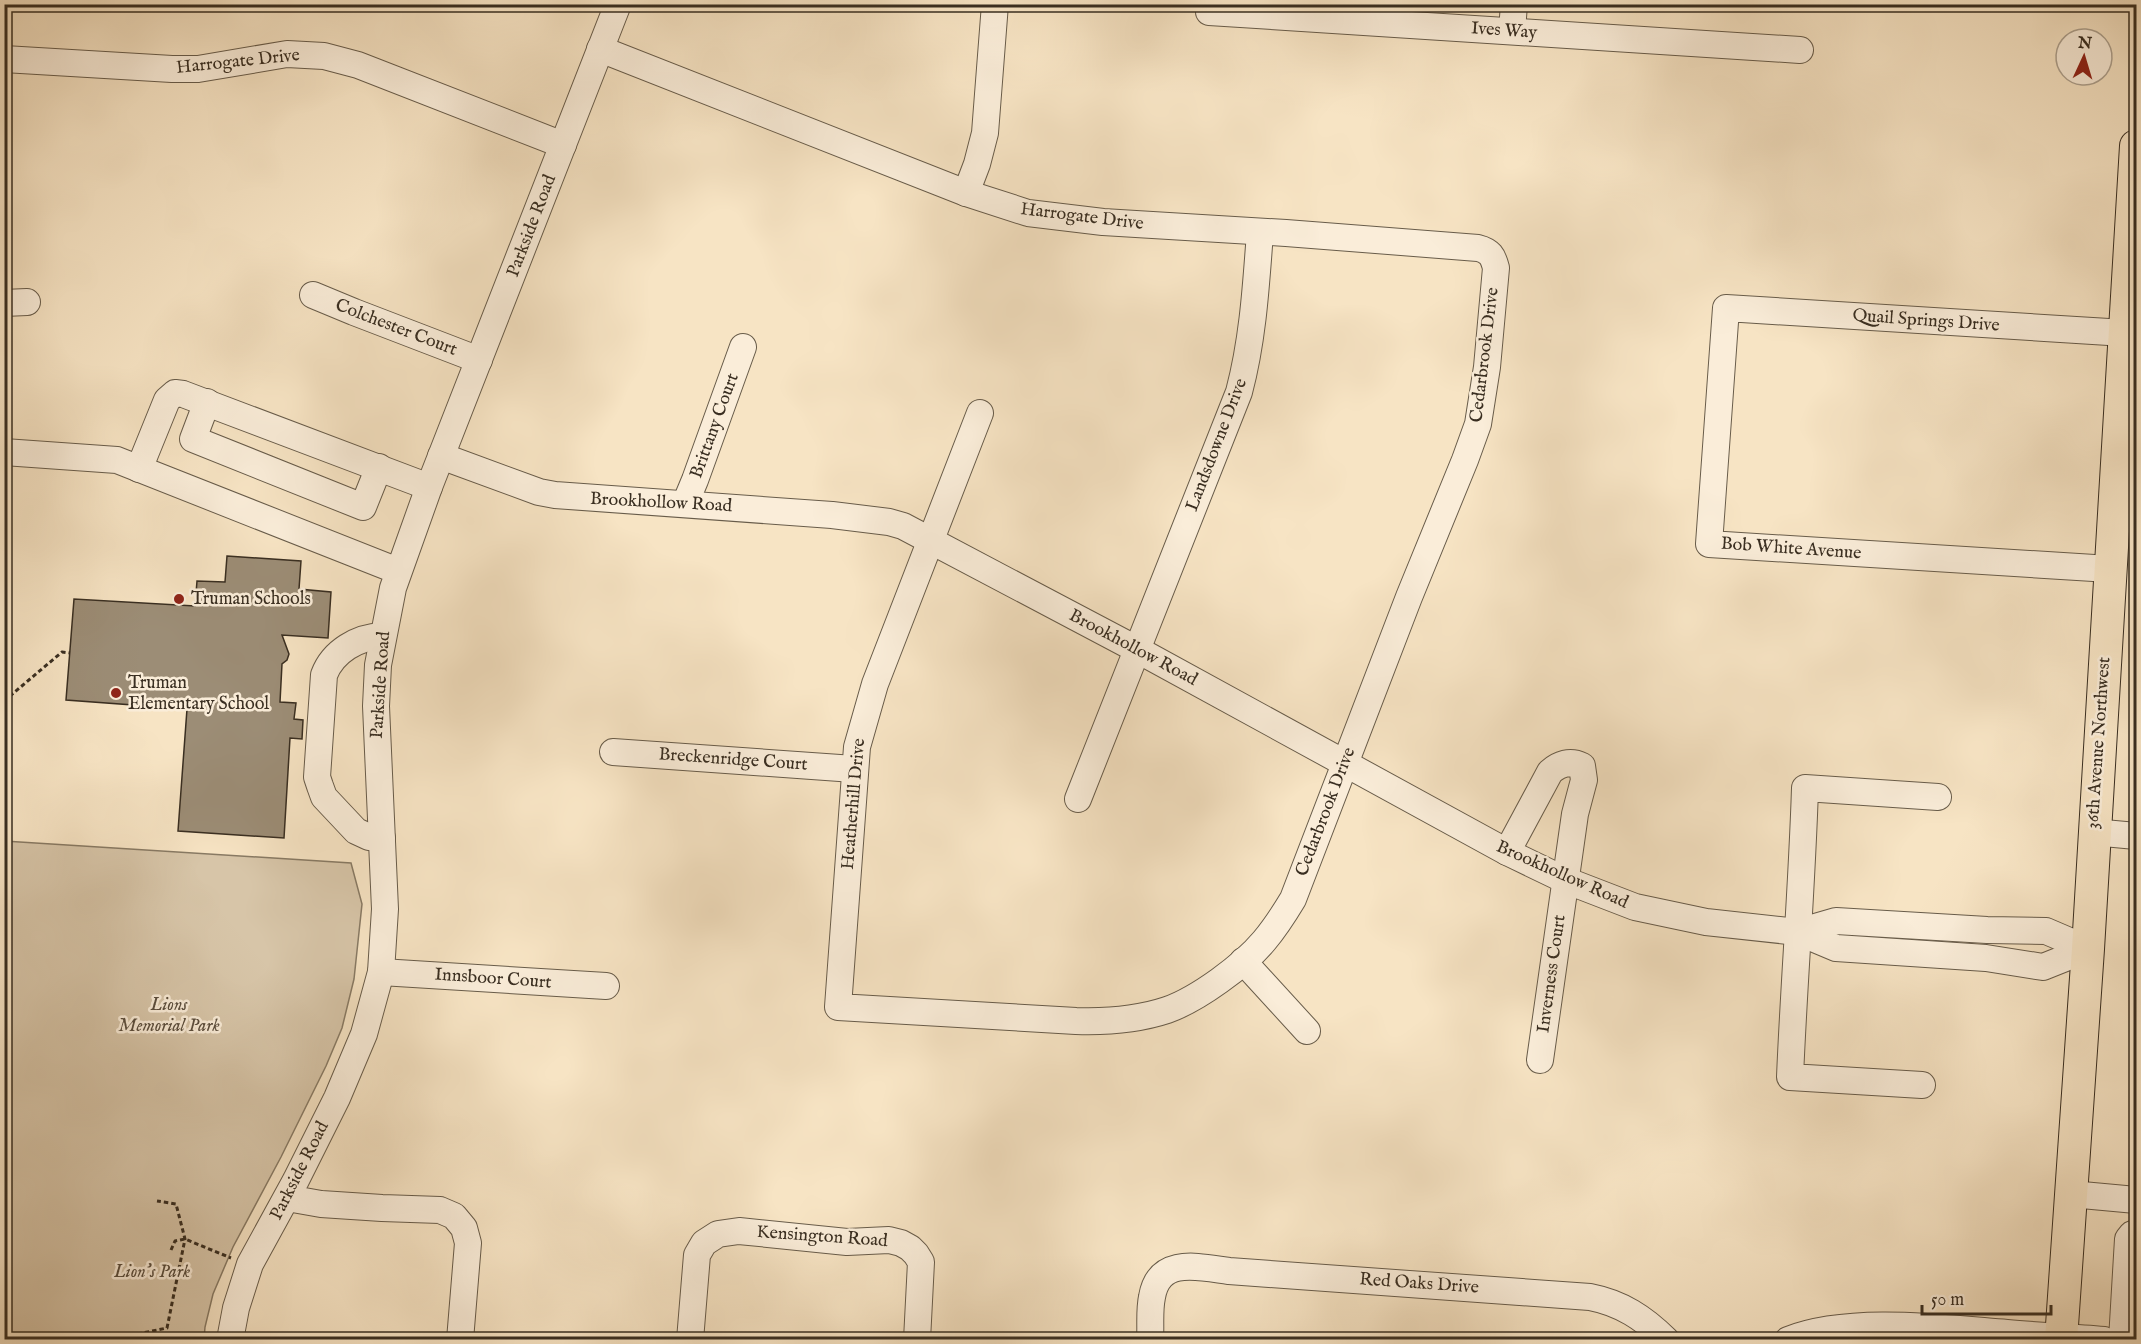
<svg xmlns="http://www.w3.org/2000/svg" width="2141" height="1344" viewBox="0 0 2141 1344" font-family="'IM FELL English',serif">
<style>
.green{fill:#d7c5a8;stroke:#887a64;stroke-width:1.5}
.building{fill:#9c8d76;stroke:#392e21;stroke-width:1.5}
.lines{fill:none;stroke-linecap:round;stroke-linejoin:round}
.minor-casing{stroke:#685c4a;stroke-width:28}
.major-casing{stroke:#392e21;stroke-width:34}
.path{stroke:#392e21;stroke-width:3;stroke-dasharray:4.5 3;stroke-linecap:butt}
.minor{stroke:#faedd9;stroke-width:26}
.major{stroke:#f7e4c4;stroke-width:32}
.poi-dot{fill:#8f2418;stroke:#faedd9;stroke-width:2}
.labels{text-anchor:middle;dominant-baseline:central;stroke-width:5;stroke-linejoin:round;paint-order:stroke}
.street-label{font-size:18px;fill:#392e21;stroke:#faedd9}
.poi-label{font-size:18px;fill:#392e21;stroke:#faedd9;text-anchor:start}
.park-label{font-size:18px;font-style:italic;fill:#594c3c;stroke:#faedd9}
</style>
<rect width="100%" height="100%" fill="#f7e4c4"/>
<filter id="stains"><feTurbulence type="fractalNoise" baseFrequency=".00333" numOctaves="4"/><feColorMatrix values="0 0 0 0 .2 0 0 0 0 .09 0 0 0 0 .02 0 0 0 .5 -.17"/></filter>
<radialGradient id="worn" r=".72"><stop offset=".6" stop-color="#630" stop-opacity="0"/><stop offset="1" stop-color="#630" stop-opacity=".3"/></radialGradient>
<path class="green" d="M4,841L351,863L362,904L354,979L342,1028L326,1066L281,1157L233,1247L213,1294L205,1327L204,1339H5Z"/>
<path class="building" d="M227,556L301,561L299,589L331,592L328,638L282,635L289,654L287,660L282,664L280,702L296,703L294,719L303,720L302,739L290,738L284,838L178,831L187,709L66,700L74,599L195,606L197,581L225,582Z"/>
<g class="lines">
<g class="minor-casing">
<g id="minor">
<path d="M1209,12L1800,50"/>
<path d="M1512,31L1514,4"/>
<path d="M600,49L966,193L1028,213L1103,222L1286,233L1478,248C1490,251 1493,256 1496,268L1487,367L1478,424L1465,460L1409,597L1293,899C1284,914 1275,928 1264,941C1243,966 1198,999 1167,1010C1137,1020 1107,1022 1076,1021L838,1007L857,747L875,684L980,413"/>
<path d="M4,59L172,69H198L287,54L324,56L358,65L563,145"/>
<path d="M966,193L977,164L985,133L995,4"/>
<path d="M313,295L354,312L479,360"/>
<path d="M4,303L27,302"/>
<path d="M207,402L193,439L363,507L379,467"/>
<path d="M4,452L117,460L398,571"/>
<path d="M441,456L539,492L555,495L832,515L889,522L903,526L1136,649L1507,852L1565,880L1635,907L1706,922L1798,932L1836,948L1986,958L2043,967L2088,949"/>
<path d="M139,469L167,400L175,393L183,394L429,487"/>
<path d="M685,504L695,480L743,347"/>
<path d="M2110,569L1709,544L1726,308L2125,333"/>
<path d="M613,752L854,769"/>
<path d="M1078,799L1239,392C1253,339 1256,286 1260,232"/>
<path d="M2093,832L2136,836"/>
<path d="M382,838L369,837L356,831L324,797L320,786L317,777L324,675C333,651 358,637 382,636"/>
<path d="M1507,852L1550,772C1559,764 1570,760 1582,766L1584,780L1575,814L1540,1060"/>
<path d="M1798,932L1836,921L1987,930L2046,931L2088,949"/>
<path d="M1243,961L1307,1031"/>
<path d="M381,972L606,986"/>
<path d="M1922,1085L1790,1077C1794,981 1802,885 1805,788L1938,797"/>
<path d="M2071,1194L2136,1200"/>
<path d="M287,1198L321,1204L382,1208L440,1210L454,1216L464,1228L468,1243L460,1340"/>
<path d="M230,1340L236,1308L250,1264L296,1180L337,1098L364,1034L381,972L385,909L376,706L378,665L393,588L429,487L618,4"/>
<path d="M690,1340L697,1255L704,1243L718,1234L739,1231L847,1242L889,1240L901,1243L910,1248L916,1254L921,1262L917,1340"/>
<path d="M1150,1340C1151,1326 1149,1311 1152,1297C1159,1256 1199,1267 1229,1271L1590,1297C1621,1303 1644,1318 1666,1340"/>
<path d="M1788,1340C1848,1316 1943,1328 2007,1333C2040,1336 2072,1337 2104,1340"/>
<path d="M2122,1340L2128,1239L2132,1234L2136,1233"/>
</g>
</g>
<g class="major-casing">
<path id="major" d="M2061,1340L2088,949L2136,146"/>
</g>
<g class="path">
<path d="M4,701L62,652L70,653"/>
<path d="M171,1250L175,1241L185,1239L231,1258"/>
<path d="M108,1340L167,1328L185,1239L176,1204L157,1201"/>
</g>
<use href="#minor" class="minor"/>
<use href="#major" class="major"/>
</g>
<g class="poi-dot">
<circle cx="179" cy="599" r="6"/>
<circle cx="116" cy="693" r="6"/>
</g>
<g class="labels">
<g class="street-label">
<text transform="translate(1504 31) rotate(4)">Ives Way</text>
<text transform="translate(238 62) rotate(-6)">Harrogate Drive</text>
<text transform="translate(1082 217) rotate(7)">Harrogate Drive</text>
<text transform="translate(532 226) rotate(-69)">Parkside Road</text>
<text transform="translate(1926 321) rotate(4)">Quail Springs Drive</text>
<text transform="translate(396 328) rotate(21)">Colchester Court</text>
<text transform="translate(1485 355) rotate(-83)">Cedarbrook Drive</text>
<text transform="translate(715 426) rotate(-70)">Brittany Court</text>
<text transform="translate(1217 445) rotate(-69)">Landsdowne Drive</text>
<text transform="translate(661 503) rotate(3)">Brookhollow Road</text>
<text transform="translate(1791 549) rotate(4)">Bob White Avenue</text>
<text transform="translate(1133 648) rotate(28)">Brookhollow Road</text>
<text transform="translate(381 685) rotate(-86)">Parkside Road</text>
<text transform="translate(2099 743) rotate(-86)">36th Avenue Northwest</text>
<text transform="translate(733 760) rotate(4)">Breckenridge Court</text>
<text transform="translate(854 804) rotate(-85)">Heatherhill Drive</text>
<text transform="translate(1326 812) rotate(-69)">Cedarbrook Drive</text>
<text transform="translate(1562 875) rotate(24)">Brookhollow Road</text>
<text transform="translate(1552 974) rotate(-82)">Inverness Court</text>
<text transform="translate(493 979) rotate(4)">Innsboor Court</text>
<text transform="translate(300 1171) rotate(-63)">Parkside Road</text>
<text transform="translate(822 1237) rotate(4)">Kensington Road</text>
<text transform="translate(1419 1284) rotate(4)">Red Oaks Drive</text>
</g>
<g class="poi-label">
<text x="191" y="599">Truman Schools</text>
<text x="128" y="683">Truman<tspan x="128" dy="21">Elementary School</tspan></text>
</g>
<g class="park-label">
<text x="169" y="1005">Lions<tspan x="169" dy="21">Memorial Park</tspan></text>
<text x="152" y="1272">Lion's Park</text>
</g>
</g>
<rect width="2141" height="1344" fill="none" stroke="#f7e4c4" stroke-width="24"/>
<rect x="6" y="6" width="2129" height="1332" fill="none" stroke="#392e21" stroke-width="3"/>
<rect x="12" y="12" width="2117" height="1320" fill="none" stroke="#392e21" stroke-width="1.5"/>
<g transform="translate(2084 57) rotate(4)"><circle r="28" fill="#faedd9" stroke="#ada18f" stroke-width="1.5"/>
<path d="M0-4.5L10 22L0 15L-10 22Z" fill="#8f2418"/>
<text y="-9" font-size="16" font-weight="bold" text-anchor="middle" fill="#392e21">N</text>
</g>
<path d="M1922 1305v9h129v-9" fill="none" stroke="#392e21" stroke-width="3"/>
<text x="1931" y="1305" font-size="18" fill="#392e21" stroke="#faedd9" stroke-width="4.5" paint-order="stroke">50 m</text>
<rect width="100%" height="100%" filter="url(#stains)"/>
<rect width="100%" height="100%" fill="url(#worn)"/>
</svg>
